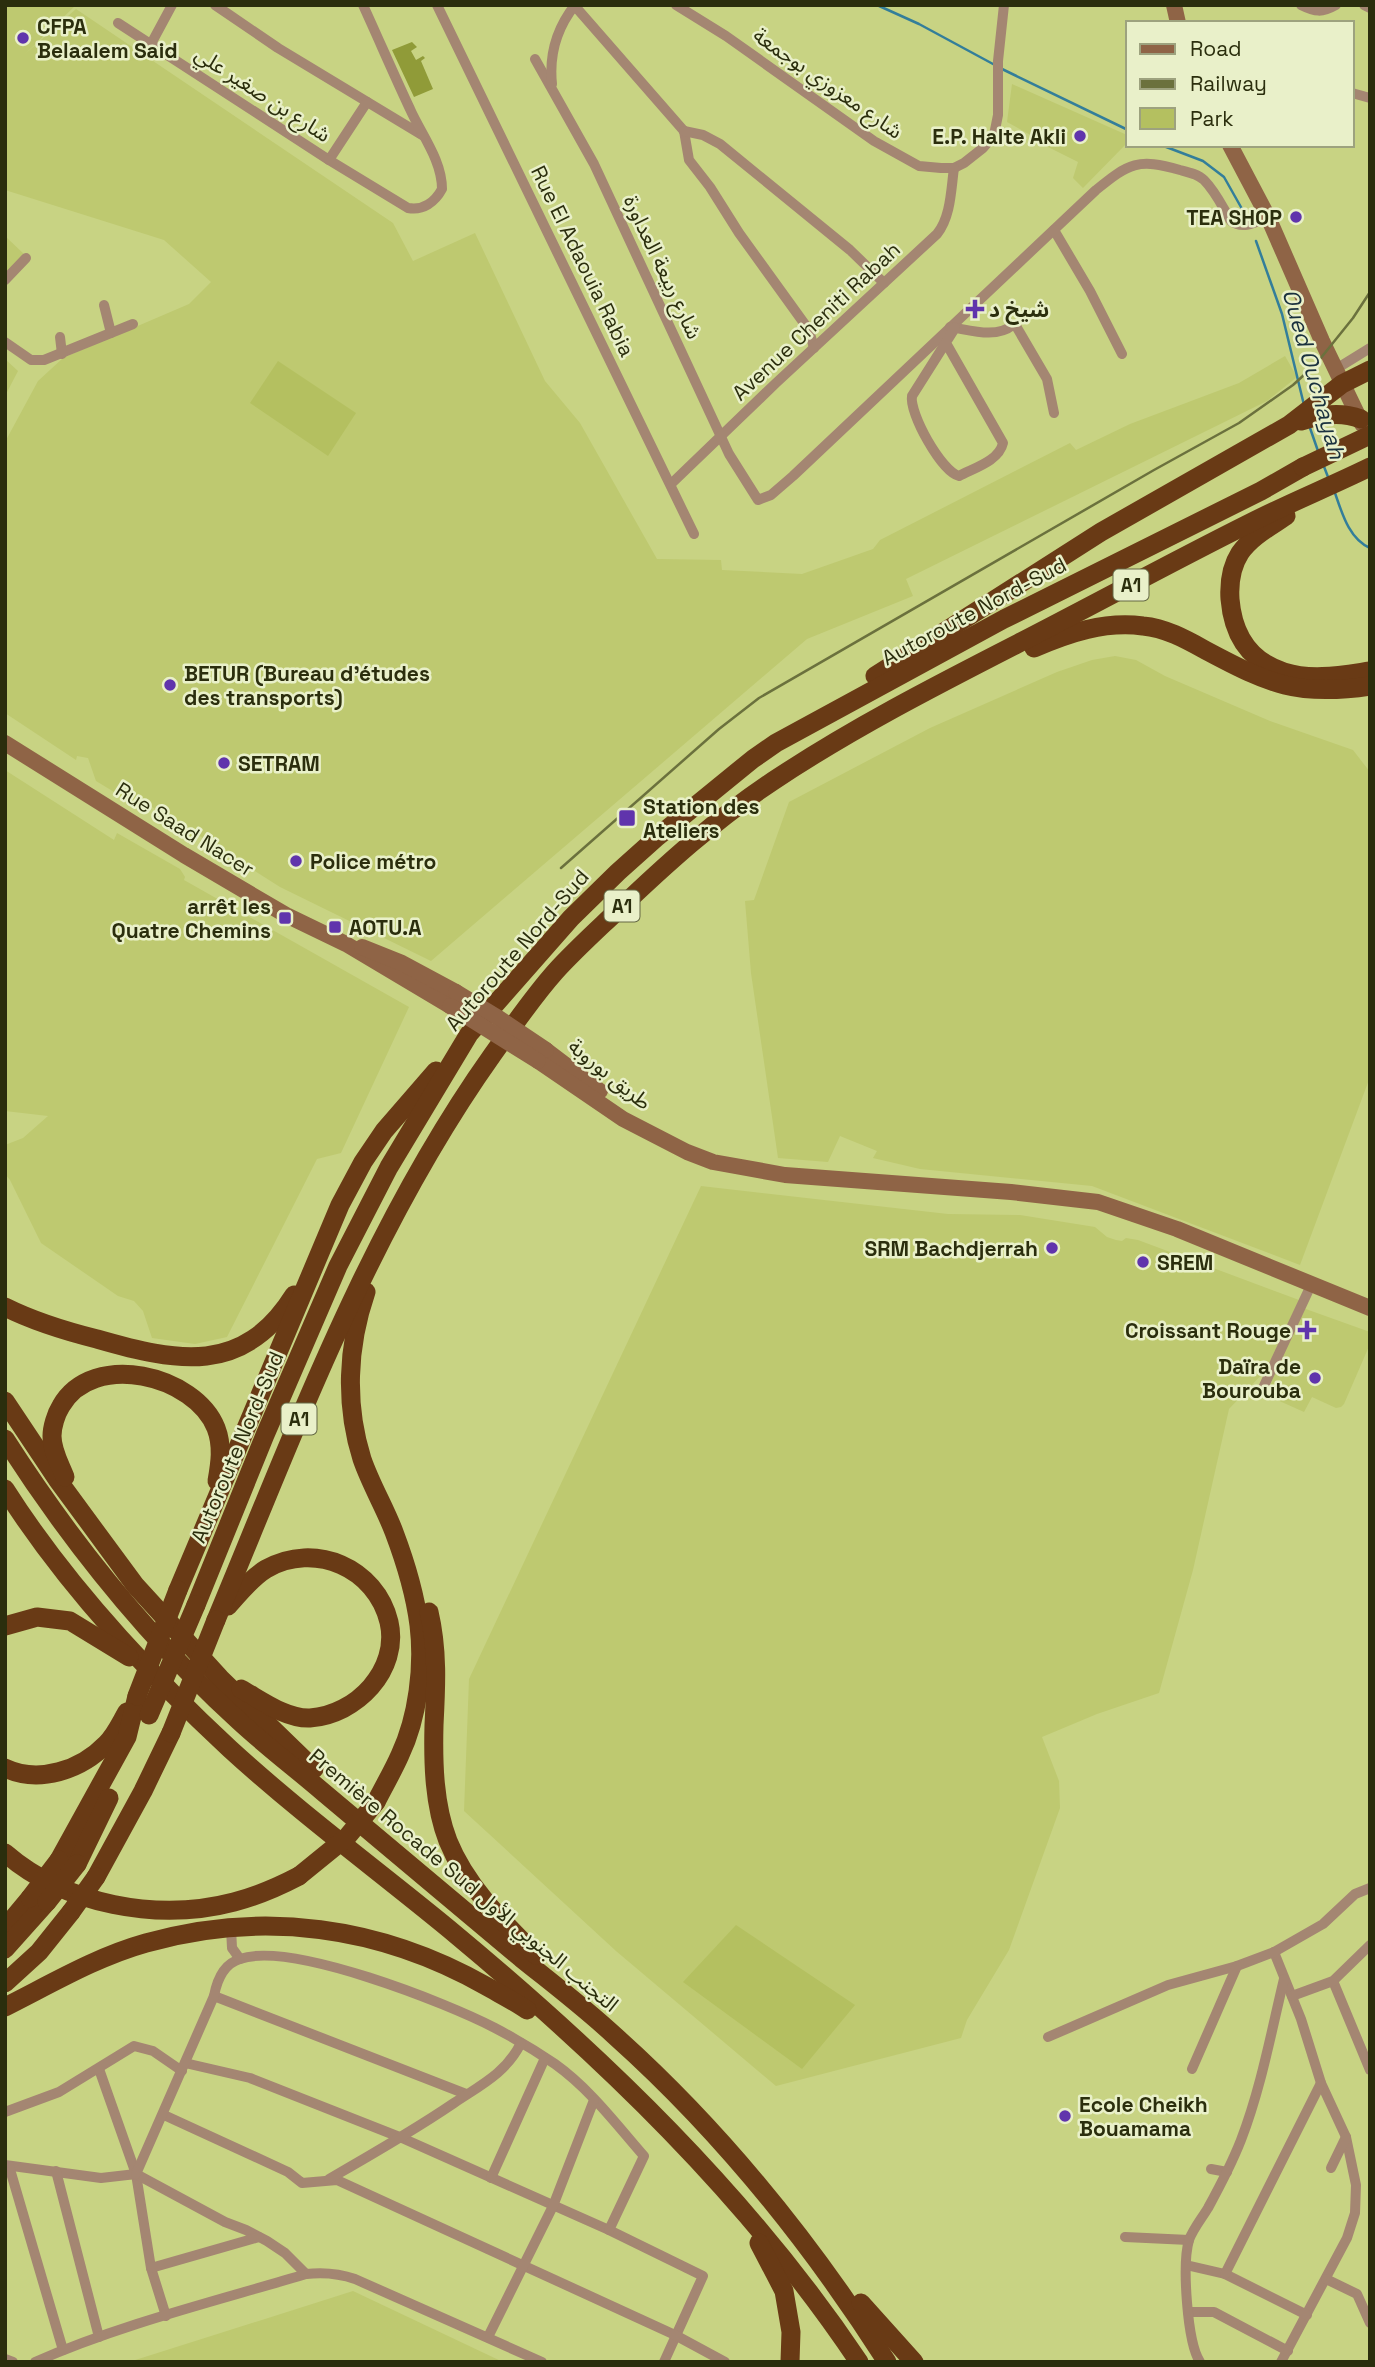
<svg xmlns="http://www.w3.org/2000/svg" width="1375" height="2367" viewBox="0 0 1375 2367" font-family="'Space Grotesk','Noto Sans Arabic',sans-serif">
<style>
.built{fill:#bec970}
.green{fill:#b4c060}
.forest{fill:#909b38}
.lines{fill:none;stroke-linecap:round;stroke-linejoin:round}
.stream{stroke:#337e9a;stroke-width:2.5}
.street{stroke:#a48672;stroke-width:10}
.secondary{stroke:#8f6446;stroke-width:16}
.highway{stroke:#693a15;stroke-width:19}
.rail{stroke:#6b713d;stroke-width:2.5}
.secondary-bridge{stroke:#8f6446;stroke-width:16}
.highway-bridge{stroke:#693a15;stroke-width:19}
.poi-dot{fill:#6034ac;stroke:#e9f0c9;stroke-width:2.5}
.labels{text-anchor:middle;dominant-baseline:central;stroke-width:5;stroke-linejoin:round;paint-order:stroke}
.shield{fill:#e9f0c9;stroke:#646845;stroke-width:2}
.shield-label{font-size:19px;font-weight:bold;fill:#2b2e0d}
.poi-label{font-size:21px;font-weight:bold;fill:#2b2e0d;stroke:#e9f0c9;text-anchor:start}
.street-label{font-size:21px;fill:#2b2e0d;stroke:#e9f0c9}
.water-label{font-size:23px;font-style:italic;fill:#1a313e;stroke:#e9f0c9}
</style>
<rect width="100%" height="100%" fill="#c8d383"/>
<g class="built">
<path d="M5,5H76L25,54L76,9L393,223L413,261L475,233L545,381L580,423L657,559L721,560L722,570L802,574L873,549L880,540L1070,443L1076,450L1130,424L1239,383L1285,356L1297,377L1267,401L906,579L913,596L807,639L431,961L280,887L198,835L192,842L180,834L183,827L138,798L134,804L96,781L88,758L77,756L76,760L5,713V442L38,381L63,358L189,304L211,282L164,240L5,190Z"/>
<path d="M1012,84L1127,135L1128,142L1083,188L1073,178L1078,162L1038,142L1036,138L1007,122Z"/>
<path d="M5,236L26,256L5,278Z"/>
<path d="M5,359L18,371L5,396Z"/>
<path d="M1115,656L1136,660L1165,676L1270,721L1353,750L1370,772V1077L1300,1265L1092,1186L920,1169L873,1158L877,1151L840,1136L828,1162L778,1158L751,973L745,901L754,900L789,802L930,728L1057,672L1092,660Z"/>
<path d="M5,770L114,840L117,833L180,869L185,877L184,880L409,1007L341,1153L317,1159L227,1337L195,1344L152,1338L143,1311L134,1301L118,1296L41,1243L10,1180L5,1174V1145L23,1138L48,1116L5,1111Z"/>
<path d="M701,1186L948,1214L1020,1215L1095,1227L1107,1237L1116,1240L1122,1241L1126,1238L1138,1240L1299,1300L1266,1370L1229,1409L1193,1570L1159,1693L1097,1714L1042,1737L1059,1781L1060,1808L1009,1950L967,2020L961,2038L776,2086L616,1951L464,1811L469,1679Z"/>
<path d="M1303,1308L1370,1332V1344L1344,1404L1341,1407L1336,1408L1312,1397L1304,1412L1266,1395Z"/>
<path d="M353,2291L503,2362H129Z"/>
</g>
<g class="green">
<path d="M278,361L356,413L328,456L250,403Z"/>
<path d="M736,1925L855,2005L802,2069L683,1982Z"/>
</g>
<path class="forest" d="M412,42L417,47L411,51L416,60L423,56L425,58L421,61L433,89L414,97L392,50Z"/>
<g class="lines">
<g class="stream">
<path d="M877,5L919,24L993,64"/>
<path d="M1002,69L1128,130"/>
<path d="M1161,145L1203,161L1224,177L1246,216"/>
<path d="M1256,241L1282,314L1304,405"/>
<path d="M1310,428L1318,451"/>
<path d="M1323,464L1328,477"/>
<path d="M1335,493C1342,513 1349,539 1370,548"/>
</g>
<g class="street">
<path d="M215,5L278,48L422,135"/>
<path d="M437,5L694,534"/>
<path d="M574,5L684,131"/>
<path d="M676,5L726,36L874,141L919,166L941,168H954L964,163L983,148L994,135L998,115V61L1004,5"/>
<path d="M1301,5C1315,12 1322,13 1336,5"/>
<path d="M1364,5L1370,8"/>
<path d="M118,23L329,160L367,102"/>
<path d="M151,44L172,5"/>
<path d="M535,59L594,164L729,454L758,500L771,495L793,476L1096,190C1129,163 1138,158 1180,170C1188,172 1198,174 1204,180C1216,192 1223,208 1231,221C1243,230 1256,222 1268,217"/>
<path d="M552,84C549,55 556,29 575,5"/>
<path d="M1352,93L1370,98"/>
<path d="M684,131L689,160L710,187L739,233L809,330L814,348"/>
<path d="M684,131L703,135L720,144L850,250L884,283"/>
<path d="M329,160L408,208C423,211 435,202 442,189C442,160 421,134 410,109C394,75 379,40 363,5"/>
<path d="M1054,230L1090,291L1122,354"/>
<path d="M5,280L26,258"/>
<path d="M104,305L111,333"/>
<path d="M950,327C970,330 996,339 1013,325L1016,326L1047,379L1054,413"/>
<path d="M60,337L62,354"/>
<path d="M5,342L31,360H44L133,324"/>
<path d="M946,343L1003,443C999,461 974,468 959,476C941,471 909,413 912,396L955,328"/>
<path d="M1336,369L1370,348"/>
<path d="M671,484L776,383L937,234C951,217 951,189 954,168"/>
<path d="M1262,1390L1312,1283"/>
<path d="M231,1928L232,1948L240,1959"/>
<path d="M1274,1952L1301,2019L1321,2083L1346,2137L1356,2185L1355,2213L1347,2238L1281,2362"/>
<path d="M1333,1981L1370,2070"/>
<path d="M214,1996L466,2094"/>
<path d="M1292,1996L1333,1981L1370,1945"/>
<path d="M1048,2037L1168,1985L1237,1966L1274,1952L1323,1924L1355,1894L1370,1888"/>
<path d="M185,2063L250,2078L402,2138L609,2230L703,2276L664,2362"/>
<path d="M99,2069L136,2174L151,2268L166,2316"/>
<path d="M1192,2069L1237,1966"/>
<path d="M5,2112L59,2092L134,2046L153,2051L182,2071"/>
<path d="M164,2115L288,2172L302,2183L337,2180L675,2335L725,2362"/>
<path d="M5,2165L101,2178L136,2174L225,2222L246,2230L267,2241L285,2253L306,2274"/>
<path d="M9,2166L63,2350"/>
<path d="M1331,2168L1346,2137"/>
<path d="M1211,2169L1227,2172"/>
<path d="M56,2171L99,2337"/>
<path d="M136,2174L214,1996C217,1980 223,1964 240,1959C291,1941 447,2003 495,2028C516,2039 536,2051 555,2064C590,2089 616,2124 644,2156L609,2230"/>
<path d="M491,2178L545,2058"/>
<path d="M329,2179C371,2155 413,2131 454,2103C481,2085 506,2073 521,2043"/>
<path d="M1125,2237L1189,2240"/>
<path d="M1186,2265L1225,2274L1307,2315"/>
<path d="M151,2268L259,2237"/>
<path d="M1225,2274L1321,2083"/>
<path d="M1326,2279L1357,2294L1370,2323"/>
<path d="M1188,2312H1214L1288,2351"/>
<path d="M488,2337L553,2206L594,2100"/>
<path d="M5,2359L13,2362"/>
<path d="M35,2362C121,2324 216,2301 306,2274C324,2272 338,2273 355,2279L542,2362"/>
<path d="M1200,2362C1187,2342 1182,2264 1189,2240C1193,2229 1202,2218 1208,2208C1220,2186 1232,2163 1241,2140C1261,2088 1271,2033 1284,1979"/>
</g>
<g class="secondary">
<path d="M1174,5L1178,23"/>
<path d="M1230,145L1268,217L1322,341L1362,424"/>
<path d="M5,743L184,855L286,915L346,944L450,1006"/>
<path d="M362,947L402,963L456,992"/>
<path d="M546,1050L600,1091"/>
<path d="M538,1061L623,1119L687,1152L713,1162L785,1175L1011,1192L1098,1202L1177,1229L1370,1308"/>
</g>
<g class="highway">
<path d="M1301,421C1322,415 1339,411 1361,419"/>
<path d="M1286,516C1270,527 1252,536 1240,553C1231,567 1229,583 1230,599C1233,635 1249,661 1284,672C1312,681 1342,675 1370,671"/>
<path d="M1034,648C1069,633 1104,621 1143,626C1166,628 1187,640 1207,651C1269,684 1298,697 1370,686"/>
<path d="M875,676L1101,532L1289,425L1342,384L1370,370"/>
<path d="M366,1292C347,1347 345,1405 362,1459C371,1485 385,1508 394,1532C405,1561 415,1594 419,1625C424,1666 418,1717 400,1755C393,1771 384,1786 376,1802"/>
<path d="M5,1307C35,1322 65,1331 97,1339C177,1362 243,1376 294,1295"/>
<path d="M5,1401L57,1479L135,1585L220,1678L314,1769"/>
<path d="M5,1439C71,1542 149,1639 239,1721C266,1746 295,1768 323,1792C389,1848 455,1903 521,1958C552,1983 585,2008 615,2036C720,2130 811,2243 887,2362"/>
<path d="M65,1477C60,1464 52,1451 52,1436C52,1427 56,1414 61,1406C93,1350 195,1375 216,1428C223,1446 220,1464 217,1481"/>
<path d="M5,1489C66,1585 147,1672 230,1749C300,1813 376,1869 449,1929C602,2056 748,2196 859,2362"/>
<path d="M178,1590L340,1205L363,1162L384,1131L436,1071"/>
<path d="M196,1605L265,1435L338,1266L389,1167L469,1034L571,918L618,872L656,838L753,759L776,743L1004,619L1261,491L1303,467"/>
<path d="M228,1606C240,1593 251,1578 266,1569C315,1541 376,1568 389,1622C400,1670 356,1715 310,1718C286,1719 261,1700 241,1689"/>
<path d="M429,1612C438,1650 436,1687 434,1725C433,1763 434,1805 448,1841C466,1886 503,1922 536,1955"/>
<path d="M216,1620C297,1426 370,1227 493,1054C513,1026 532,998 555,972C574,951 595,932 616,912C665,865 716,819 773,781C851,729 935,686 1019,643C1095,604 1170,563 1246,525C1287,504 1329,487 1370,467"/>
<path d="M5,1626L37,1617L70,1621L129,1657"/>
<path d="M5,1768C39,1784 81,1770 106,1744C115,1736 121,1722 127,1712"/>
<path d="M5,1853C65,1905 158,1922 234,1902C257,1896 278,1887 299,1876"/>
<path d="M59,1860L127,1737L137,1696"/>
<path d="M77,1864L109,1798"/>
<path d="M96,1877L143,1791L171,1733"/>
<path d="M5,1928L30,1898"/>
<path d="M5,1949L47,1902"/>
<path d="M5,1983L39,1952L71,1912"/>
<path d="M5,2007C51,1984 96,1957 146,1943C263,1910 380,1926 486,1986C500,1994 514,2001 527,2010"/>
<path d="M759,2243L784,2291L791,2332L790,2362"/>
<path d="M861,2303L914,2362"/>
</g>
<path class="rail" d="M561,868L719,729L759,698L1154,470L1239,423L1293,385L1316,364L1353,318L1370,292"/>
<g class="secondary-bridge">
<path d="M456,992L497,1017L546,1050"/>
<path d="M450,1006L538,1061"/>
</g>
<g class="highway-bridge">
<path d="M1303,467L1370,435"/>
<path d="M137,1696L178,1590"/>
<path d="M149,1715L196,1605"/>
<path d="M171,1733L216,1620"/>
<path d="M299,1876L347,1837L376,1802"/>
<path d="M30,1898L59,1860"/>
<path d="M47,1902L77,1864"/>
<path d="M71,1912L96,1877"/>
</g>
</g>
<g class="poi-dot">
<circle cx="23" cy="38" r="7"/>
<circle cx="1080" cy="136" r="7"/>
<circle cx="1296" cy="217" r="7"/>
<path d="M971.5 298.5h7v7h7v7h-7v7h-7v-7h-7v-7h7z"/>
<circle cx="170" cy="685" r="7"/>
<circle cx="224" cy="763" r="7"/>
<rect x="618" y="809" width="18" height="18" rx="3.5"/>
<circle cx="296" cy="861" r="7"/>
<rect x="278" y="911" width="14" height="14" rx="3.5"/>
<rect x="328" y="920" width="14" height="14" rx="3.5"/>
<circle cx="1052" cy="1248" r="7"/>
<circle cx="1143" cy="1262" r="7"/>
<path d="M1303.5 1319.5h7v7h7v7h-7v7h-7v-7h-7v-7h7z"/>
<circle cx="1315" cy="1378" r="7"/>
<circle cx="1065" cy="2116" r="7"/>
</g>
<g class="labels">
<g class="shield">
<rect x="1113.5" y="569.5" width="35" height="31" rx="5"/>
<rect x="604.5" y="890.5" width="35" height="31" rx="5"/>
<rect x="281.5" y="1403.5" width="35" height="31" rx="5"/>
</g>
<g class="shield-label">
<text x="1131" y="585">A1</text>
<text x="622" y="906">A1</text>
<text x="299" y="1419">A1</text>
</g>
<g class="poi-label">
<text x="37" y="26">CFPA<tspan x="37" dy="24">Belaalem Said</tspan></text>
<text x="1066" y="136" text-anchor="end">E.P. Halte Akli</text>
<text x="1282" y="217" text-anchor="end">TEA SHOP</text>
<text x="989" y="309">شيخ د</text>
<text x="184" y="673">BETUR (Bureau d'études<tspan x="184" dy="24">des transports)</tspan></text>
<text x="238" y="763">SETRAM</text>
<text x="643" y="806">Station des<tspan x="643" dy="24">Ateliers</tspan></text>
<text x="310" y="861">Police métro</text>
<text x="271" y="906" text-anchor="end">arrêt les<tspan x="271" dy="24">Quatre Chemins</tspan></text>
<text x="349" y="927">AOTU.A</text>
<text x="1038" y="1248" text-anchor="end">SRM Bachdjerrah</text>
<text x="1157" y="1262">SREM</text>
<text x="1291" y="1330" text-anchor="end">Croissant Rouge</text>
<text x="1301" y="1366" text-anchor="end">Daïra de<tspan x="1301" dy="24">Bourouba</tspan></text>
<text x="1079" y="2104">Ecole Cheikh<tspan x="1079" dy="24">Bouamama</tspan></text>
</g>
<g class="street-label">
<text transform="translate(828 83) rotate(35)">شارع معزوزي بوجمعة</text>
<text transform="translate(263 94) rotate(33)">شارع بن صغير علي</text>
<text transform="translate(583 261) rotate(64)">Rue El Adaouia Rabia</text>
<text transform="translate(663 267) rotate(65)">شارع ربيعة العداورة</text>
<text transform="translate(816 321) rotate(-43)">Avenue Cheniti Rabah</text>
<text transform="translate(974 611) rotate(-28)">Autoroute Nord-Sud</text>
<text transform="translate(185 829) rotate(32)">Rue Saad Nacer</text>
<text transform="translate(517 950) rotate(-49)">Autoroute Nord-Sud</text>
<text transform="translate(610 1074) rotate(39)">طريق بوروبة</text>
<text transform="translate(237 1447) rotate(-67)">Autoroute Nord-Sud</text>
<text transform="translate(464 1880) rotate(40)">Première Rocade Sud التجنب الجنوبي الأول</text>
</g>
<g class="water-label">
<text transform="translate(1314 374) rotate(74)">Oued Ouchayah</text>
</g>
</g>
<rect width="1375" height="2367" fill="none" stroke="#2b2e0d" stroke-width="14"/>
<rect x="1126" y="21" width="228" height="126" fill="#e9f0c9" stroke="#9da27e" stroke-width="2"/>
<rect x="1140" y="44" width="35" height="10" fill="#8f6446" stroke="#9da27e" stroke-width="2"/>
<text x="1190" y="56" font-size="21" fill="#2b2e0d">Road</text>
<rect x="1140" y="79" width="35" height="10" fill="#6b713d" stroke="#9da27e" stroke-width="2"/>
<text x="1190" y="91" font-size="21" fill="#2b2e0d">Railway</text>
<rect x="1140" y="108" width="35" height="21" fill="#b4c060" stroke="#9da27e" stroke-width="2"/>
<text x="1190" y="126" font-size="21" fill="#2b2e0d">Park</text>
</svg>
